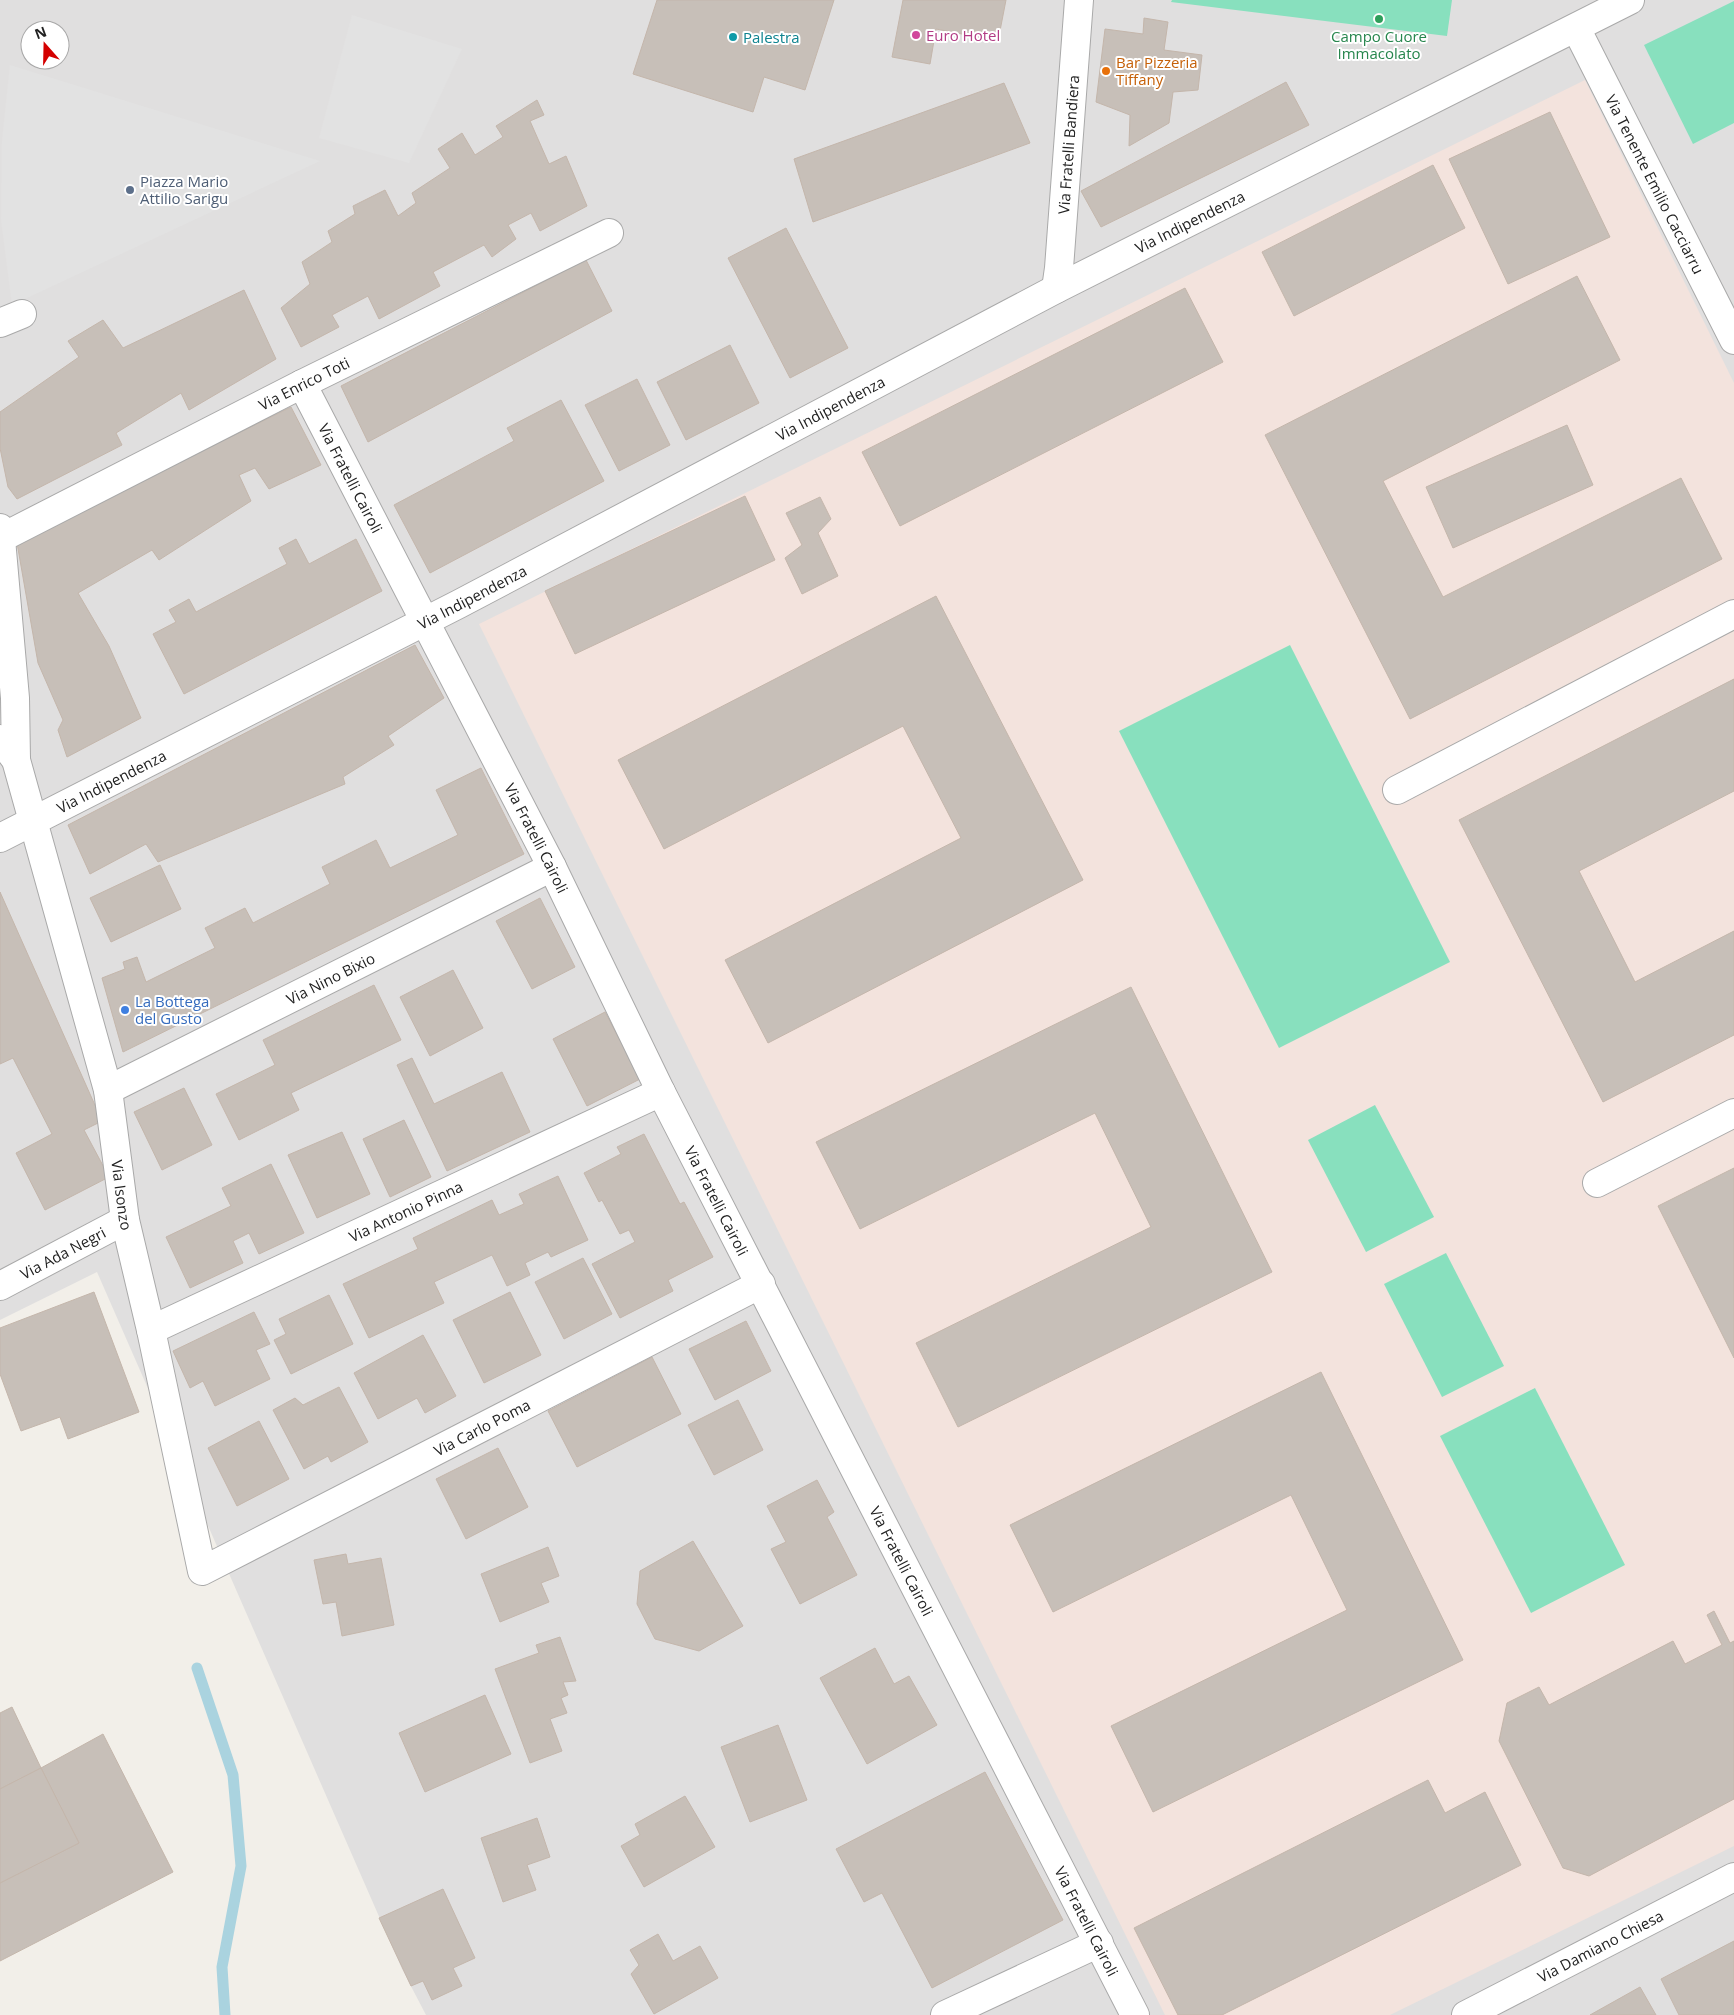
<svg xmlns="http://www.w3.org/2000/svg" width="1734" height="2015" viewBox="0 0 1734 2015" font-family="'Open Sans',sans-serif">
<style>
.residential{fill:#e0dfdf;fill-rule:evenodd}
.military{fill:#f3e3dd}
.pitch{fill:#88e0be}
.parking{fill:#e2e2e2}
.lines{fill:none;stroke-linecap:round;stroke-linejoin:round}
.stream{stroke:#aad3df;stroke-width:11}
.building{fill:#c7bfb8;stroke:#c4b6ab}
.minor-casing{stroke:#a9a9a9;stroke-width:30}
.minor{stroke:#fff;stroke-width:28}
.leisure-dot{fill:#2e9e5b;stroke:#fff;stroke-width:2}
.hotel-dot{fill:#d1479c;stroke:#fff;stroke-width:2}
.culture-dot{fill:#0f9aa8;stroke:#fff;stroke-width:2}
.food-dot{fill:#e8710a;stroke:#fff;stroke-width:2}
.service-dot{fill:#5c6f8a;stroke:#fff;stroke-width:2}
.shop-dot{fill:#3f7fe0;stroke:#fff;stroke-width:2}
.labels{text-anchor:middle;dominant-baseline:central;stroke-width:4;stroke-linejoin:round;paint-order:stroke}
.hotel-label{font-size:15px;fill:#b23c85;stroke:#fff;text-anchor:start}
.leisure-label{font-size:15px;fill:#27864d;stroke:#fff}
.culture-label{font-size:15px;fill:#0d838f;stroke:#fff;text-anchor:start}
.food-label{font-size:15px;fill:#c56008;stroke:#fff;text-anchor:start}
.street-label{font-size:15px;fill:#222;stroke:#fff}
.service-label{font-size:15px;fill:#4e5e75;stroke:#fff;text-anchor:start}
.shop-label{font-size:15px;fill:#366cbe;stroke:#fff;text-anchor:start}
</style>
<rect width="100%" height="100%" fill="#f2efe9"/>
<path class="residential" d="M0,0H1734V2015H426L402,1969L97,1272L0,1320ZM30,30H60V60H30Z"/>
<path class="military" d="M1585,80L1734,383V1846L1390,2015H1165L479,624Z"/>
<g class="pitch">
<path d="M1172,0H1452L1447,36L1171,2Z"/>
<path d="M1734,1V123L1693,144L1644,45Z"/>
<path d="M1290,645L1450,962L1279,1048L1119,731Z"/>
<path d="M1375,1105L1434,1217L1366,1252L1308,1140Z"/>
<path d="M1446,1253L1504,1366L1442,1397L1384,1284Z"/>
<path d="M1535,1388L1625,1565L1531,1613L1440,1436Z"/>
</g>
<g class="parking">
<path d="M352,15L462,49L409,163L319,138Z"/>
<path d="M10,65L320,161L12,305L1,219L2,141Z"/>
</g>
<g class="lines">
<path class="stream" d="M197,1668L233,1775L241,1866L222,1967L225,2015"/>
</g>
<g class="building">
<path d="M657,0H834L805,90L764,77L753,112L633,74Z"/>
<path d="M903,0H1006L998,41L936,29L930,64L892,57Z"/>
<path d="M1144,18L1168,22L1164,50L1202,55L1198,90L1173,92L1169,123L1129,146L1130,115L1096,102L1105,29L1143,34Z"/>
<path d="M1286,82L1309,125L1101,227L1081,191Z"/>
<path d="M1004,83L1030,143L813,222L794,159Z"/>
<path d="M537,100L544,115L530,121L549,164L566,156L587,206L540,231L531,213L508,225L516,239L492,257L484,245L433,272L440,286L379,319L368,296L332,315L339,327L301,347L281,308L310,284L302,262L332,242L328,231L355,214L353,206L385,190L398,216L416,203L412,193L450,168L438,149L462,133L475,155L503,137L496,126Z"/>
<path d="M1550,112L1610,237L1508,284L1449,159Z"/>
<path d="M1433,165L1465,228L1294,316L1262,252Z"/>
<path d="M786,228L848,348L790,378L728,258Z"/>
<path d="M586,260L612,311L368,442L341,386Z"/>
<path d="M1577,276L1620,360L1383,481L1443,597L1681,478L1722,559L1410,719L1265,435Z"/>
<path d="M1185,288L1223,362L900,526L862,452Z"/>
<path d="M244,290L276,359L189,410L181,393L116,433L122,445L17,499L8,487L0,448V412L79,357L68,341L103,320L123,348Z"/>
<path d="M730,345L759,403L686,440L657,382Z"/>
<path d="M637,379L670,445L619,471L585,405Z"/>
<path d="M561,400L604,481L430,573L394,505L514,441L507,428Z"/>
<path d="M291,407L321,465L269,489L255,468L239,475L251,501L159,560L152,550L78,593L109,646L141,718L67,757L58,730L63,720L38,663L17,543Z"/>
<path d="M1567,425L1593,485L1453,548L1426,487Z"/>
<path d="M745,496L775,560L575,654L545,591Z"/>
<path d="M820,497L831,519L818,533L838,576L802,594L785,558L802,545L786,513Z"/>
<path d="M296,539L309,564L356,539L382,591L184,694L153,634L176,622L169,610L189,599L196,612L287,564L279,548Z"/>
<path d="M936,596L1083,880L768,1043L725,960L961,838L903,726L664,849L618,760Z"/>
<path d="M415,645L444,698L388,736L394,745L343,777L345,784L158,862L146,844L90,874L68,825Z"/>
<path d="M1734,679V791L1579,871L1635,982L1734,931V1035L1603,1102L1459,820Z"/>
<path d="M481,768L524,854L123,1052L102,978L125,969L123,962L137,957L146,982L215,948L205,928L245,908L253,923L330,884L322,867L376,840L390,868L458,835L436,790Z"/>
<path d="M160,865L181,909L111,942L90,898Z"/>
<path d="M0,892L102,1121L84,1130L109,1177L45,1210L16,1153L52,1134L13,1058L0,1064Z"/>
<path d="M540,898L575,967L532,989L496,921Z"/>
<path d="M453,970L483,1028L430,1056L400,997Z"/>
<path d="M374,985L401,1040L291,1093L299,1110L239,1140L216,1094L275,1065L263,1040Z"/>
<path d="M1131,987L1272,1272L958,1427L916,1343L1151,1227L1095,1113L860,1229L816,1142Z"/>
<path d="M605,1012L640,1079L587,1106L553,1039Z"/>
<path d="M412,1058L434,1104L502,1072L530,1132L447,1171L397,1065Z"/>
<path d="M184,1088L212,1145L162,1170L134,1112Z"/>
<path d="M404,1120L431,1177L390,1197L363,1139Z"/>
<path d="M342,1132L370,1194L317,1218L288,1155Z"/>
<path d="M644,1134L680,1204L684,1202L713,1257L668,1280L673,1291L620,1318L592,1264L635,1242L629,1230L620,1234L602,1200L599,1202L584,1173L621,1154L617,1147Z"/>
<path d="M271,1164L304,1233L259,1254L249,1233L233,1241L243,1263L190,1288L166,1237L231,1206L222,1188Z"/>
<path d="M1734,1168V1358L1658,1206Z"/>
<path d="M558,1176L588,1240L551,1257L548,1252L525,1263L530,1275L507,1286L492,1255L434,1282L444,1303L369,1338L343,1284L418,1249L413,1238L492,1200L499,1215L524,1204L519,1194Z"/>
<path d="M583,1258L612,1314L564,1339L535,1282Z"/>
<path d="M94,1292L139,1412L68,1439L60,1417L21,1431L0,1374V1328Z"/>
<path d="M510,1292L541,1355L484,1383L453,1320Z"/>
<path d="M329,1295L353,1344L291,1374L274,1340L286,1334L279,1319Z"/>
<path d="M254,1312L270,1344L256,1350L270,1379L215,1406L203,1381L190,1388L173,1351Z"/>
<path d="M746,1321L771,1371L715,1400L689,1349Z"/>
<path d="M423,1335L456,1396L425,1413L417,1398L378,1419L354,1373Z"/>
<path d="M652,1357L681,1414L577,1467L548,1411Z"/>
<path d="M1321,1372L1463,1660L1153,1812L1111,1726L1347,1610L1291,1495L1053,1612L1010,1525Z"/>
<path d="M339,1387L368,1442L331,1462L328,1456L304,1469L273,1410L295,1398L303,1405Z"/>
<path d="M738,1400L763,1450L714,1475L688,1425Z"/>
<path d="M259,1421L289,1479L237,1506L208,1448Z"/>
<path d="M498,1448L528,1507L466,1539L436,1479Z"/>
<path d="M817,1480L834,1512L827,1517L857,1575L800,1604L771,1549L786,1542L767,1506Z"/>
<path d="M693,1541L743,1626L699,1651L655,1639L637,1604L640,1571Z"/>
<path d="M548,1547L559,1576L541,1583L549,1602L500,1622L481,1574Z"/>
<path d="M346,1554L348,1564L381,1558L394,1625L342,1636L336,1602L323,1604L314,1560Z"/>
<path d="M1714,1611L1730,1643L1734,1641V1799L1589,1876L1563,1868L1499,1741L1507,1703L1539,1687L1549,1705L1673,1641L1685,1664L1722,1645L1707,1615Z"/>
<path d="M560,1637L576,1681L563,1682L568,1695L561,1698L567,1713L550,1719L562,1751L530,1763L495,1669L539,1653L536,1645Z"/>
<path d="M875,1648L894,1684L909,1676L937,1725L867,1764L820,1678Z"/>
<path d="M485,1695L511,1754L425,1792L399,1733Z"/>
<path d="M12,1707L41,1768L0,1789V1713Z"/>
<path d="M778,1725L807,1800L750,1822L721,1747Z"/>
<path d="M103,1734L173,1872L0,1961V1883L79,1843L41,1768Z"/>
<path d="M41,1768L79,1843L0,1883V1789Z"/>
<path d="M985,1772L1063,1920L932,1988L882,1893L864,1902L836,1849Z"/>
<path d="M1428,1780L1445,1813L1485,1792L1521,1865L1222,2015H1178L1134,1928Z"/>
<path d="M685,1796L715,1847L644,1887L621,1846L640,1835L635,1824Z"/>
<path d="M537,1818L550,1857L527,1865L536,1890L503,1902L481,1838Z"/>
<path d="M443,1889L475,1958L453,1968L462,1986L432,2000L423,1981L411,1986L379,1918Z"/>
<path d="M658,1934L673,1961L700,1946L718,1978L654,2014L631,1974L639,1965L630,1950Z"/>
<path d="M1734,1941V2015H1679L1661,1979Z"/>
<path d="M1640,1987L1656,2015H1590Z"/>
</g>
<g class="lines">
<g class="minor-casing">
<g id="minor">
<path id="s1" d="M1576,28L1734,340"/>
<path id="s2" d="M1056,289L1059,268L1079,0"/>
<path d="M0,323L22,314"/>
<path id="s3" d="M302,384L552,867L661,1092L1135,2015"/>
<path d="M0,528L15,698L16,760"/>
<path id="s4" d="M1,538L302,384L609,233"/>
<path id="s5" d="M0,739L16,760L108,1090L125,1220L151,1330L202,1571L761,1284"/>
<path d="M1397,790L1734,614"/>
<path id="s6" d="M0,838L459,604L1056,289L1630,0"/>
<path id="s7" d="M108,1090L552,867"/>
<path d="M1597,1183L1734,1113"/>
<path id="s8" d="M0,1286L125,1220"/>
<path id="s9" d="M151,1330L661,1092"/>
<path d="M945,2015L1099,1943"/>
<path id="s10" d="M1466,2015L1734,1877"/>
</g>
</g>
<use href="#minor" class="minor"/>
</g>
<circle class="leisure-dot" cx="1379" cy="19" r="5"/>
<circle class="hotel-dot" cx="916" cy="35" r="5"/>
<circle class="culture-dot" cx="733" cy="37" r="5"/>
<circle class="food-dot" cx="1106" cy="71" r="5"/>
<circle class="service-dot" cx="130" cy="190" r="5"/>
<circle class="shop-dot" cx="125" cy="1010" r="5"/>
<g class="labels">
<g class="hotel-label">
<text x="926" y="35">Euro Hotel</text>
</g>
<g class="leisure-label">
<text x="1379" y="36">Campo Cuore<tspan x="1379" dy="17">Immacolato</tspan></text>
</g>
<g class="culture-label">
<text x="743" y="37">Palestra</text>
</g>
<g class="food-label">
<text x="1116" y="62">Bar Pizzeria<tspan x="1116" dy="17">Tiffany</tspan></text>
</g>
<g class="street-label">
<text stroke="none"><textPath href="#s2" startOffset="145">Via Fratelli Bandiera</textPath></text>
<text stroke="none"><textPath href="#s1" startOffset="175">Via Tenente Emilio Cacciarru</textPath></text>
<text stroke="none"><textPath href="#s6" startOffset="1340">Via Indipendenza</textPath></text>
<text stroke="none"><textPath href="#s4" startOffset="340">Via Enrico Toti</textPath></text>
<text stroke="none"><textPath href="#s6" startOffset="935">Via Indipendenza</textPath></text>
<text stroke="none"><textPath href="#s3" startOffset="106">Via Fratelli Cairoli</textPath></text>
<text stroke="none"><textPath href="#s6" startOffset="530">Via Indipendenza</textPath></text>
<text stroke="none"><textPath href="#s6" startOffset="125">Via Indipendenza</textPath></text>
<text stroke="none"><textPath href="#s3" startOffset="511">Via Fratelli Cairoli</textPath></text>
<text stroke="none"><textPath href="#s7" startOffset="249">Via Nino Bixio</textPath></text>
<text stroke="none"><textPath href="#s5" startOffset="475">Via Isonzo</textPath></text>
<text stroke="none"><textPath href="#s3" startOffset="916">Via Fratelli Cairoli</textPath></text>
<text stroke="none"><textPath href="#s9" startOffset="281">Via Antonio Pinna</textPath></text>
<text stroke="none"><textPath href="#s8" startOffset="71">Via Ada Negri</textPath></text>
<text stroke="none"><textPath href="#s5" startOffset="1174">Via Carlo Poma</textPath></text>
<text stroke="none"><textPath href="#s3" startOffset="1321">Via Fratelli Cairoli</textPath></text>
<text stroke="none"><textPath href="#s3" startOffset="1726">Via Fratelli Cairoli</textPath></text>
<text stroke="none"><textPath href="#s10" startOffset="151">Via Damiano Chiesa</textPath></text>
</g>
<g class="service-label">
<text x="140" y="181">Piazza Mario<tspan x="140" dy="17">Attilio Sarigu</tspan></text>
</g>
<g class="shop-label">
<text x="135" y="1001">La Bottega<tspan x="135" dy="17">del Gusto</tspan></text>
</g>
</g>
<g transform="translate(45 45) rotate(340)"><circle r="24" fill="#ffffff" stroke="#a7a7a7"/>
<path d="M0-4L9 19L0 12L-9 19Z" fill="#d40000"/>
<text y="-8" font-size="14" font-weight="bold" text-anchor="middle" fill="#222222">N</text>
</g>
</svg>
